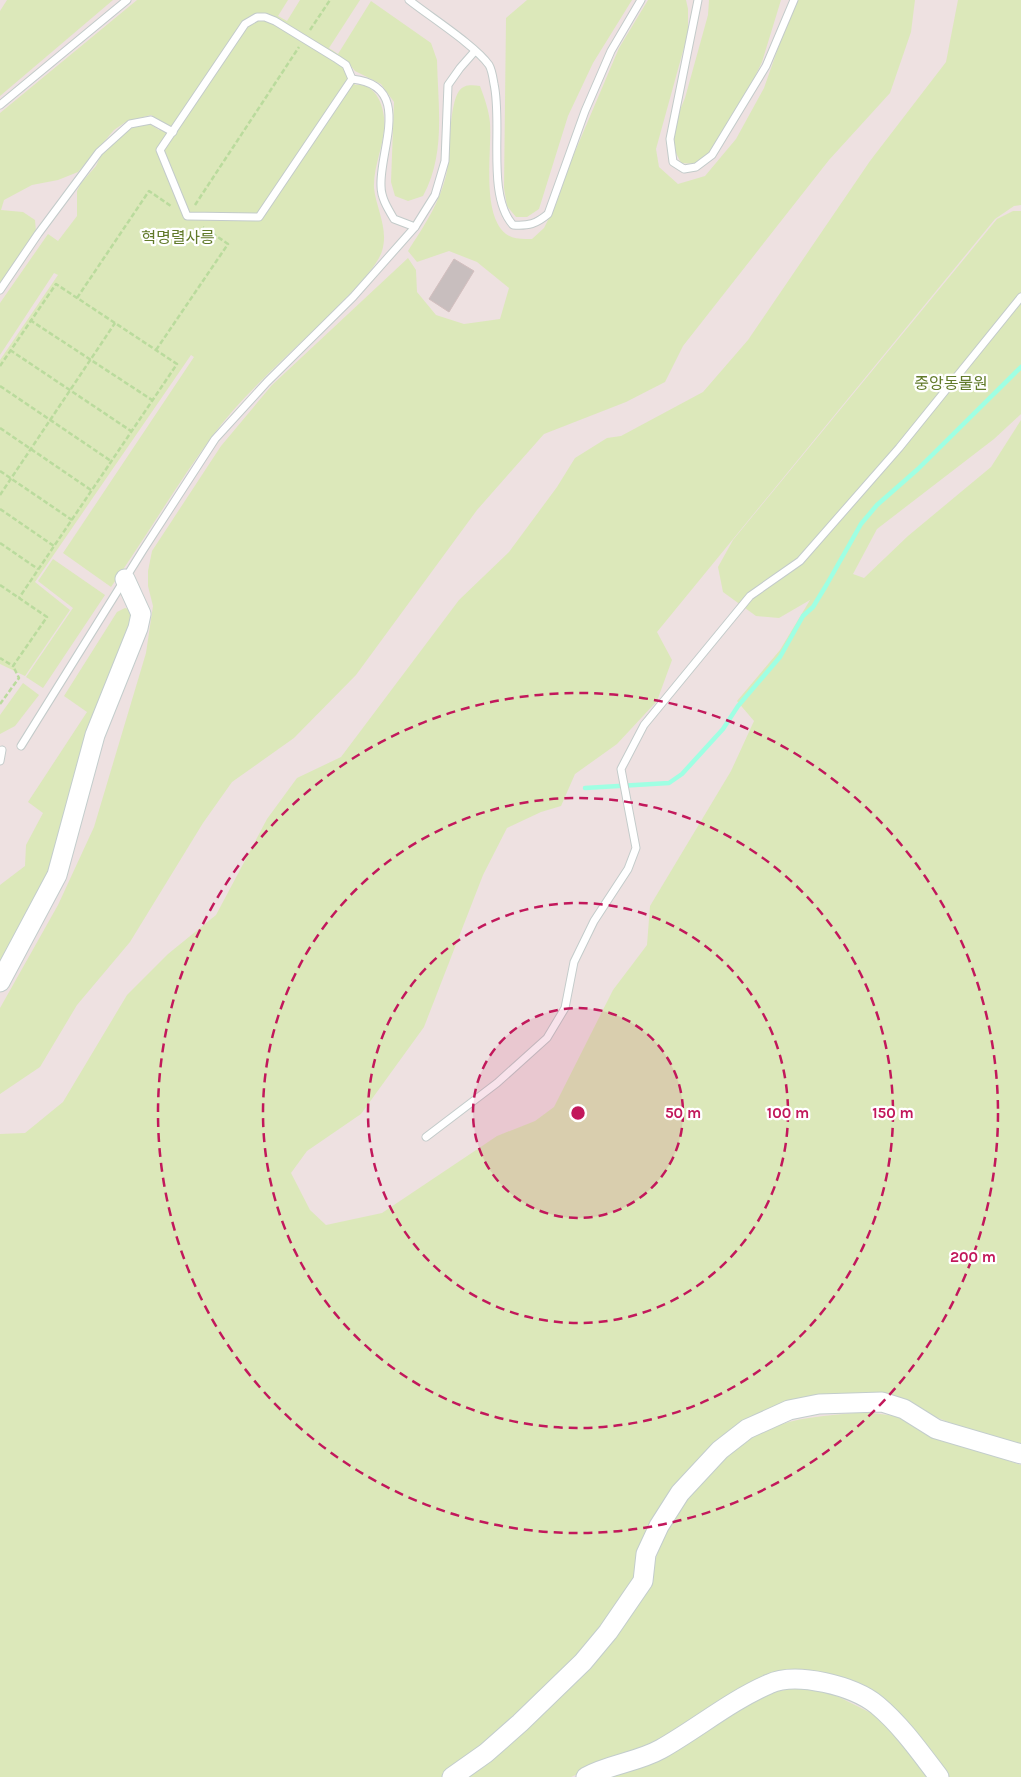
<svg xmlns="http://www.w3.org/2000/svg" width="1021" height="1777" viewBox="0 0 1021 1777" font-family="Karla,'Noto Sans KR',sans-serif">
<style>
.green{fill:#dce8ba}
.lines{fill:none;stroke-linecap:round;stroke-linejoin:round}
.stream{stroke:#9fffe3;stroke-width:4.5}
.building{fill:#c8bebe;stroke:#d3bfbf}
.lane-casing{stroke:#c3cbca;stroke-width:9}
.secondary-casing{stroke:#c3cdcc;stroke-width:21}
.path{stroke:#badb9d;stroke-width:2.5;stroke-dasharray:5 2.5;stroke-linecap:butt}
.lane{stroke:#fff;stroke-width:7}
.secondary{stroke:#fff;stroke-width:19}
.ring{fill:none;stroke:#c2185b;stroke-width:2.5;stroke-dasharray:9 6}
.labels{text-anchor:middle;dominant-baseline:central;stroke-width:4.5;stroke-linejoin:round;paint-order:stroke}
.park-label{font-size:16px;fill:#617a2a;stroke:#fff}
.centre{fill:#c2185b;stroke:#fff;stroke-width:2.5}
.ring-label{font-size:15px;text-anchor:middle;font-weight:bold;fill:#c2185b;stroke:#fff;stroke-width:4.5;stroke-linejoin:round;paint-order:stroke}
</style>
<rect width="100%" height="100%" fill="#eee1e1"/>
<g class="green">
<path d="M7,0H113L0,96V11Z"/>
<path d="M137,0H288L278,16L287,21L300,0H360L329,48L338,54L371,1L431,43L437,60C438,106 446,154 423,196L408,201L395,196L391,182L394,102L381,84L355,71L351,66L355,85C373,83 382,100 384,117C387,140 373,164 374,188C376,208 389,229 382,251C376,271 336,307 321,323C285,358 242,396 213,435C177,484 146,537 111,587L63,553L194,357L191,355L35,582L70,610L25,676L0,664V360L58,275L54,273L0,355V303L48,234L58,241L77,216V191L81,183L96,166L102,153L129,129L148,123L159,130L164,123L151,115L127,121L114,130L78,172L58,180L32,185L4,200L1,210L23,212L35,220L36,232L0,284V113Z"/>
<path d="M527,0H632L593,63L568,116L539,209L527,217H516L507,206L504,188L506,18Z"/>
<path d="M648,0H686L688,9V33L656,149L659,167L678,184L705,176L736,139L764,88L795,0H915L911,32L890,93L829,160L683,346L665,382L626,402L544,434L477,510L356,675L294,738L232,782L203,823L130,942L77,1005L40,1067L0,1094V1008L58,905L94,827L146,653L153,606L148,586V571L152,551L221,446L272,385L408,258L416,270L417,292L436,315L464,324L500,319L509,288L477,262L449,251L417,262L408,251C424,226 441,201 447,171C450,153 449,105 459,91C464,84 472,85 480,86C484,97 489,110 490,123C492,152 481,214 506,234C514,240 523,239 532,239L544,228L556,204L571,161L619,48Z"/>
<path d="M709,0H781L762,62L736,115L712,154L694,164L681,163L672,145L674,124L685,98L708,15Z"/>
<path d="M958,0H1021V205L1014,206L995,219L657,632L672,660L657,701L617,744L575,774L561,806L541,812L507,828L483,875L424,1027L361,1114L307,1151L291,1173L310,1210L326,1225L382,1213L497,1136L535,1121L554,1107L613,990L647,945L650,906L731,771L754,721L737,701L780,650L810,600L779,618L756,616L723,592L718,567L733,540L997,219L1013,211H1021V414L994,439L877,529L853,574L864,578L908,536L991,467L1021,420V1449L995,1441L896,1401L753,1419L706,1450L680,1482L640,1556L632,1586L594,1639L513,1720L443,1777H0V1134L25,1133L63,1102L127,995L168,954L216,915L267,819L297,778L341,757L459,600L509,552L557,487L575,458L607,438L621,436L703,392L748,340L870,161L946,62Z"/>
<path d="M53,559L105,595L43,688L26,677L73,608L38,581Z"/>
<path d="M125,608L133,610L134,622L54,866L0,971V885L25,866L26,845L43,813L28,802L87,712L64,696L117,612Z"/>
<path d="M23,683L39,695L15,726L0,734V715Z"/>
<path d="M865,1412L895,1416L937,1437L1021,1465V1777H947L926,1744L899,1717L794,1671L656,1744L597,1765L571,1777H467L649,1579C669,1510 709,1451 779,1425C805,1416 838,1415 865,1412Z"/>
<path d="M801,1687L823,1689L881,1718L921,1766L926,1777H606L769,1693Z"/>
</g>
<g class="lines">
<path class="stream" d="M585,788L669,783L682,774L723,729L738,706L780,657L803,616L813,607L827,584L861,524L877,505L918,469L1021,367"/>
</g>
<path class="building" d="M454,259L474,271L449,312L429,299Z"/>
<g class="lines">
<g class="lane-casing">
<g id="lane">
<path d="M409,0C429,16 476,46 489,65C492,70 493,78 494,84C503,124 486,195 513,225C529,226 536,224 548,214L585,111L611,51L641,0"/>
<path d="M698,0L670,139L673,162L684,169L696,167L712,155L766,66L794,0"/>
<path d="M257,17H265L275,21L337,59L346,65L352,79L259,217L187,216L160,150L245,24Z"/>
<path d="M352,79C414,85 379,150 381,186C381,198 388,209 394,219L415,227"/>
<path d="M0,105L127,0"/>
<path d="M0,290L38,234L99,152L130,124L151,120L173,132"/>
<path d="M21,746L143,550L215,439L267,382L353,297L415,227L435,195L445,161L448,85L460,68L475,51"/>
<path d="M0,761L2,750"/>
<path d="M426,1137L497,1083L547,1038L565,1008L574,962L594,921L628,869L636,848L621,769L644,725L750,596L800,561L899,448L1021,297"/>
</g>
</g>
<g class="secondary-casing">
<g id="secondary">
<path d="M0,982L57,875L95,735L138,628L141,614L125,579"/>
<path d="M452,1777L486,1753L520,1723L583,1662L608,1632L643,1581L646,1554L659,1526L680,1493L720,1450L747,1429L789,1410L819,1404L882,1402L904,1409L936,1429L1021,1454"/>
<path d="M586,1777C610,1764 638,1762 661,1749C698,1728 730,1701 769,1684C796,1671 854,1686 877,1705C901,1725 920,1752 939,1777"/>
</g>
</g>
<g class="path">
<path d="M310,30L330,0"/>
<path d="M195,205L299,47"/>
<path d="M77,298L149,191L171,206"/>
<path d="M30,320L152,400"/>
<path d="M10,350L131,431"/>
<path d="M156,350L228,244L203,227"/>
<path d="M0,366L56,284L177,364L19,598"/>
<path d="M0,386L111,461"/>
<path d="M0,428L91,490"/>
<path d="M0,471L72,520"/>
<path d="M0,495L115,323"/>
<path d="M0,509L54,546"/>
<path d="M0,543L38,569"/>
<path d="M0,585L47,617L13,666L0,658"/>
<path d="M0,704L19,678L13,666"/>
</g>
<use href="#lane" class="lane"/>
<use href="#secondary" class="secondary"/>
</g>
<circle cx="578" cy="1113" r="105" fill="#c2185b" fill-opacity=".12"/>
<g class="ring">
<circle cx="578" cy="1113" r="105"/>
<circle cx="578" cy="1113" r="210"/>
<circle cx="578" cy="1113" r="315"/>
<circle cx="578" cy="1113" r="420"/>
</g>
<g class="labels">
<g class="park-label">
<text x="178" y="237">혁명렬사릉</text>
<text x="951" y="383">중앙동물원</text>
</g>
</g>
<circle cx="578" cy="1113" r="8" class="centre"/>
<g class="ring-label">
<text x="683" y="1118">50 m</text>
<text x="788" y="1118">100 m</text>
<text x="893" y="1118">150 m</text>
<text x="973" y="1262">200 m</text>
</g>
</svg>
